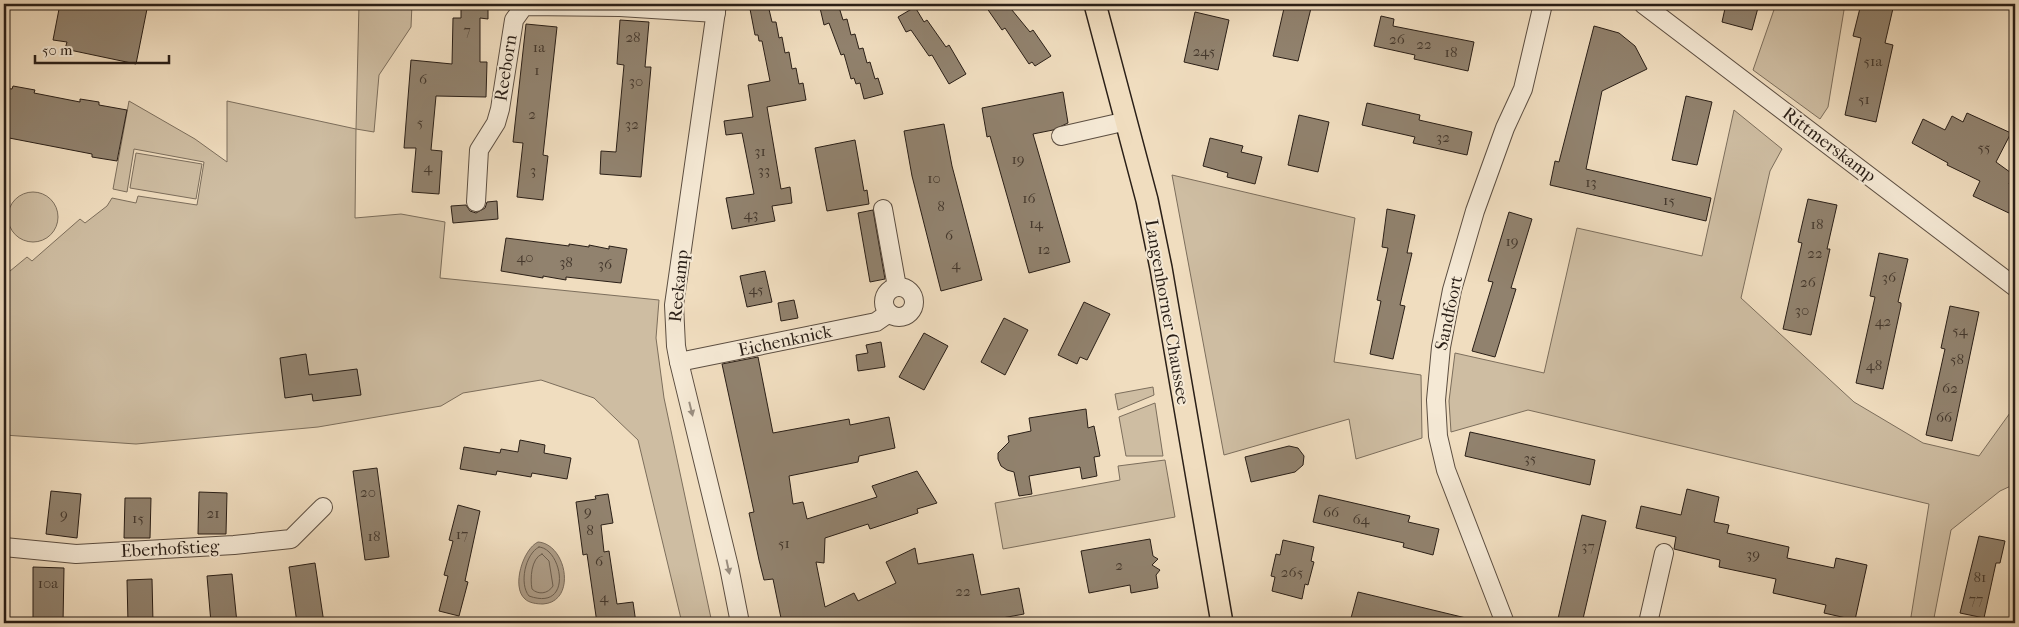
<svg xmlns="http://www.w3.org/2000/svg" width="2019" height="627" viewBox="0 0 2019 627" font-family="'IM FELL French Canon',serif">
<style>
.green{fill:#cebda2;stroke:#7c6e5c}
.water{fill:#ad9c86;stroke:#796a5a}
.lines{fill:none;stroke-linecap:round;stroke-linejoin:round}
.shore{stroke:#6c5e4e;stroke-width:1}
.building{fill:#91826e;stroke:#2a1f17}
.minor-casing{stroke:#5c4e41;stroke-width:20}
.major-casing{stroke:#2a1f17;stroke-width:24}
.minor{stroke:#f5e9d5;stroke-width:18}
.major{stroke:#f0ddbf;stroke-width:21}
.oneway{fill:#9a8e80}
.labels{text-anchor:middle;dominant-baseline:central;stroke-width:4;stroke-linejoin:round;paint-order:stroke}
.number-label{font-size:15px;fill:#44382d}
.street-label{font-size:18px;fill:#2a1f17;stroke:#f5e9d5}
</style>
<rect width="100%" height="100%" fill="#f0ddbf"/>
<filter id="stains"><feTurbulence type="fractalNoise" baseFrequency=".004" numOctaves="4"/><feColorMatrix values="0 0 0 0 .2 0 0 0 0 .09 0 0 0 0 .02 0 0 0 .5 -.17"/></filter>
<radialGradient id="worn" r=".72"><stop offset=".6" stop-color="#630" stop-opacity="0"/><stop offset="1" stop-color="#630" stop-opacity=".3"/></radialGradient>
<g class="green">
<path d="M359,4H412L411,27L379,75L374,132L356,129L355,218L401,214L445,222L440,278L659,300L656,338L664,398L712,623H682L638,440L594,398L541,380L463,393L441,406L318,427L136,444L4,435V276L27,257L32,261L80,219L85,223L107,206L112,198L136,203L138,196L197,205L204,162L134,149L127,192L113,189L129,101L195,139L227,162V101L356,129Z"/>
<path d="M1776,4H1845L1828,107L1820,119L1753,70Z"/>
<path d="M1734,110L1782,149L1770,171L1741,298L1854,402L1923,443L1979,456L2015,406V484L2000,491L1951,530L1933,623H1910L1929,504L1528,410L1451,432L1449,401L1455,353L1544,373L1577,228L1702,256Z"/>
<path d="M136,153L202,164L196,199L130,188Z"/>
<path d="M1172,175L1355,218L1334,362L1421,375L1422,438L1356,459L1349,419L1224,455Z"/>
<circle cx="33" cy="217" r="25"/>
<path d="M1153,387L1154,395L1118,410L1115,394Z"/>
<path d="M1155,403L1163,456H1126L1119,417Z"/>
<path d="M1165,460L1175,517L1003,549L995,503L1120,480L1118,466Z"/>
</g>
<path class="water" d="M538,542C567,544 577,602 543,604C537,604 529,603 525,599C511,587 523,549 538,542Z"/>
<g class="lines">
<g class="shore">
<path d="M539,547C562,548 574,612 529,596C519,584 525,554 539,547Z"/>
<path d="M542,554L549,561L553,586C548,594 538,595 532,589C530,579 531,558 542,554Z"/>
</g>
</g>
<g class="building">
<path d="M60,4H148L136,64L65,49L67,42L53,40Z"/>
<path d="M461,4H488V19L480,18V62H487L486,97L436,96L431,150L442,151L439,194L412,192L416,148H404L411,60L452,64L453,18H461Z"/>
<path d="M838,4L843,20L847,19L851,35L855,34L859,49L863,48L867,63L870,62L875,79L878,78L883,94L864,99L860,83L856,84L854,78L851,79L844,54L841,55L829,23L824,25L820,8Z"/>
<path d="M984,4H1007L1030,32L1033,30L1051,56L1035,66L1032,62L1029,64L1005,28L1002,30Z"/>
<path d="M1285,4H1312L1298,61L1273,56Z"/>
<path d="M1726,4H1759L1752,30L1722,22Z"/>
<path d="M1861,4H1894L1885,43L1893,45L1876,122L1845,115L1861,38L1853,36Z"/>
<path d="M768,5L772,22H776L779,38L782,37L785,53L789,52L792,69L796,68L799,84L803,83L806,100L767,107L781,189L790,187L792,203L772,206L775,221L732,229L726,198L754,194L742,133L726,135L724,121L753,117L748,85L770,81L762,41H759L758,35H755L750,9Z"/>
<path d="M915,7L924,22L927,20L946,47L949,45L966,74L949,84L932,55L929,56L911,30L906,32L898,17Z"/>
<path d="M1195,12L1229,20L1218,70L1184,62Z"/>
<path d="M1381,16L1394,19L1393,26L1474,42L1468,71L1414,59L1415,55L1374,46Z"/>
<path d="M620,20L649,22L645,67H651L641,177L600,174L601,151L616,152L624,65L617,64Z"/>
<path d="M526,24L557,27L543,155L548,156L543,200L517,197L523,143L513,142Z"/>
<path d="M1594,26L1619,33L1635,46L1647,69L1602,91L1586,169L1711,198L1706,221L1550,185L1555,161L1559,162Z"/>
<path d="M13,86L35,90L34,93L80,102V99L99,102V105L127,110L117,161L92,157V154L4,137V88L12,89Z"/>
<path d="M1063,92L1068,123L1053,130L1033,134L1070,262L1029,273L990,136L987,137L982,108Z"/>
<path d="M1686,96L1712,102L1697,165L1672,160Z"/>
<path d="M1367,103L1420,115L1419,120L1472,132L1467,155L1413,143L1415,137L1362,125Z"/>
<path d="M1967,113L2011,133L1996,162L2014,175L2009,184L2015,187V204L2011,214L1973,196L1980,181L1947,165L1948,163L1912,143L1923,119L1945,130L1952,116L1963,122Z"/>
<path d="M1299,115L1329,122L1318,172L1288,165Z"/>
<path d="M944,124L952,166L982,280L941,291L912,176L904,131Z"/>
<path d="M1210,138L1243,146L1241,152L1262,157L1255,184L1227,177L1228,173L1203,166Z"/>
<path d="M855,140L864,191L867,190L869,204L827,211L815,148Z"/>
<path d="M1808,199L1837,205L1827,249H1830L1811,335L1783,329L1802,243L1798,242Z"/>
<path d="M497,201L498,219L453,223L451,206L466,205L470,211L476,213L485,208L487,202Z"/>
<path d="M1387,209L1415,215L1407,253H1412L1400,305L1405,306L1393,359L1370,354L1381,301L1377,300L1388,248L1382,247Z"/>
<path d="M873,210L885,279L870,282L858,213Z"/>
<path d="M1509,212L1532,219L1511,288L1516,289L1495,357L1472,351L1493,282L1488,281Z"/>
<path d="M506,238L569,246V244L589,247V245L609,249V246L627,249L621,283L566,277V280L543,276V278L501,271Z"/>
<path d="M1879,253L1908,259L1898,302L1901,303V306L1883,389L1856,383L1875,297L1870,296Z"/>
<path d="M765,271L772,302L747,307L740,276Z"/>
<path d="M794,300L798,318L781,321L778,303Z"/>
<path d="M1084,302L1110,314L1087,360L1080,357L1077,364L1058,355Z"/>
<path d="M1950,306L1979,312L1952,441L1926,435L1945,349L1941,348Z"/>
<path d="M1004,318L1028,330L1005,375L981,362Z"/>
<path d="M924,333L948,346L924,390L899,377Z"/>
<path d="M881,342L885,367L858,371L856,355L868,353L866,345Z"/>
<path d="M306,354L309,375L357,369L361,395L313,401L312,394L285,398L280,358Z"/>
<path d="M758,357L773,433L849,419L850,425L889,417L895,448L859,456L858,462L789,476L793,504L803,502L807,519L877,497L872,486L917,471L937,503L917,509L918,513L870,529L868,524L825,538L824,563L816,562L825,607L854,593L858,601L896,583L886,562L915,548L918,564L973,554L981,595L1019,588L1024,614L986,621L987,623H782L773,579L764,580L759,560L749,513L754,512L722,364Z"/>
<path d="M1086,409L1088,428L1094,426L1100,456L1094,457L1097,476L1082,479L1080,467L1029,476L1032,494L1019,496L1014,472L1007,470L1001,466L998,459V453L1009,442L1008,436L1031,431L1029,418Z"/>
<path d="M1470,432L1595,460L1590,485L1465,456Z"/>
<path d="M520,440L545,445L544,453L571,458L567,479L532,473L531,477L497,471L496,475L460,469L464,447L500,453L501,449L518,452Z"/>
<path d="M1289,446L1298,448L1304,456L1303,465L1295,472L1251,482L1245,457Z"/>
<path d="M377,468L389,557L365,560L353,471Z"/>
<path d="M1687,489L1719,497L1714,522L1729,525L1727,533L1789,547L1787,558L1834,568L1836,558L1867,565L1855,620L1824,613L1826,605L1773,593L1776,579L1719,567L1720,560L1674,549L1676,537L1636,528L1641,506L1681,515Z"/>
<path d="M51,491L81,494L77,538L46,534Z"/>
<path d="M199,492L227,493L226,534H198Z"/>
<path d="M608,494L613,523L601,525L604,552L609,551L617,604L633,602L636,623H597L587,554L583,555L576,502L596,499L595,496Z"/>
<path d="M1319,495L1410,516L1408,522L1439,529L1433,555L1403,547L1404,543L1313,522Z"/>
<path d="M125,498H151L150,538H124Z"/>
<path d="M458,505L480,511L465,581L468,582L459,616L439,611L448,576L444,575L453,541L449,540Z"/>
<path d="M1582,515L1606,521L1582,623H1557Z"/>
<path d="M1979,536L2005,541L2000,563H1996L1984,618L1960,613Z"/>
<path d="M1150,539L1153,556L1158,559L1152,565L1160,570L1156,575L1158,588L1131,593L1130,585L1089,593L1081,551Z"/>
<path d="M1283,540L1314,547L1311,561L1314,562L1308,585L1305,584L1302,599L1272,591L1275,577L1271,576L1276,554L1280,555Z"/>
<path d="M315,563L324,623H297L289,567Z"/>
<path d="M33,567L64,568L63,623H33Z"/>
<path d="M232,574L237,623H211L207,576Z"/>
<path d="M152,579L153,623H128L127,580Z"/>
<path d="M1358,592L1466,618L1465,623H1373L1351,618Z"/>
</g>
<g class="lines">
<g class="minor-casing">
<g id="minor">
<path d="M717,4L674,305L676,346L679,362L729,567L740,623"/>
<path d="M1643,4L2015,287"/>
<path d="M1061,136L1127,121"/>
<path d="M476,202L479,150L496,123L500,109L514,20L524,6L620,7L716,13"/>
<path d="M883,209L897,287"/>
<circle cx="899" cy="302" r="15"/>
<path d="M679,362L876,322L889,313"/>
<path d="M4,547L76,554L234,545L291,539L323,507"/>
<path d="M1505,623L1446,470L1438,436L1436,400L1441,347L1452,290L1475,211L1505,128L1523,89L1543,4"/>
<path d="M1648,623L1664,553"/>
</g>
</g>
<g class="major-casing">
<path id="major" d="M1095,4L1147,200L1161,268L1222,623"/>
</g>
<use href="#minor" class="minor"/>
<use href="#major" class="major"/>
</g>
<defs><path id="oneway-solid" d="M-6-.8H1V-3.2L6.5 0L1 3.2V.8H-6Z" transform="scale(1.25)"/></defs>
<g class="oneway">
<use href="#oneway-solid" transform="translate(691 409) rotate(76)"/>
<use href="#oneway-solid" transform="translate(728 567) rotate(78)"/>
</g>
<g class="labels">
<g class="number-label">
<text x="467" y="30">7</text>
<text x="633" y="37">28</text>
<text x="1397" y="39">26</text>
<text x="1424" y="44">22</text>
<text x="539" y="47">1a</text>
<text x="1204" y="51">245</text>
<text x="1451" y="52">18</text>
<text x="1873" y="61">51a</text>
<text x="537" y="70">1</text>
<text x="423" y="79">6</text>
<text x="636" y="81">30</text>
<text x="1864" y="99">51</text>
<text x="532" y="114">2</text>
<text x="420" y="122">5</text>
<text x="632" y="124">32</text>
<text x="1443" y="137">32</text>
<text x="1984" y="147">55</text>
<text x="760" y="151">31</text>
<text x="1018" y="159">19</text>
<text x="428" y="167">4</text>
<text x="533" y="170">3</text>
<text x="764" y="170">33</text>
<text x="934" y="178">10</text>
<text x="1591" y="182">13</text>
<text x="1029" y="198">16</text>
<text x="1669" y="200">15</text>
<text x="941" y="206">8</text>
<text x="751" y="214">43</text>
<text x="1036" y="223">14</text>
<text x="1817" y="224">18</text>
<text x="949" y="235">6</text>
<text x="1512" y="241">19</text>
<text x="1044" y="249">12</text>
<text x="1815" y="253">22</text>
<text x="525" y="257">40</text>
<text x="566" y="262">38</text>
<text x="605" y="264">36</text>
<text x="956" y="264">4</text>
<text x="1889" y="277">36</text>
<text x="1808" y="282">26</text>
<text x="756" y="289">45</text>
<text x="1802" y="310">30</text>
<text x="1883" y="321">42</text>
<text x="1960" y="330">54</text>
<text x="1957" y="359">58</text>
<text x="1874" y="365">48</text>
<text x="1950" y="388">62</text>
<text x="1944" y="417">66</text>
<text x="1530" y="458">35</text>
<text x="368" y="492">20</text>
<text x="588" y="511">9</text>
<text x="1331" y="512">66</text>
<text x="213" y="513">21</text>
<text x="64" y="514">9</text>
<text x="138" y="518">15</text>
<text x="1361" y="519">64</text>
<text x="590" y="530">8</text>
<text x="462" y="534">17</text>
<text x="374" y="536">18</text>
<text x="784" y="543">51</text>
<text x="1588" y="546">37</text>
<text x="1753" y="554">39</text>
<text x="599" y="561">6</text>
<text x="1119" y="565">2</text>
<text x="1292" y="572">265</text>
<text x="1980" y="577">81</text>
<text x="48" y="583">10a</text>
<text x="963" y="591">22</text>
<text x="604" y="597">4</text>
<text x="1976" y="599">77</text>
</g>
<g class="street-label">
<text transform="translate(506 68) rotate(-81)">Reeborn</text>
<text transform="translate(1829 145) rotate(37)">Rittmerskamp</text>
<text transform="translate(679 286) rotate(-84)">Reekamp</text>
<text transform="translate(1167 312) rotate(80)">Langenhorner Chaussee</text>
<text transform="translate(1449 313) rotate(-78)">Sandfoort</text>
<text transform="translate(785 341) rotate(-12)">Eichenknick</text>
<text transform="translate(170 549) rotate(-3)">Eberhofstieg</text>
</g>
</g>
<rect width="2019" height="627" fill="none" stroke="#f0ddbf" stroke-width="20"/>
<rect x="5" y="5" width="2009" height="617" fill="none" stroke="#2a1f17" stroke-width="2.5"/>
<rect x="10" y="10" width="1999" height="607" fill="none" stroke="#2a1f17"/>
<path d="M35 55v8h134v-8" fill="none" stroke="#2a1f17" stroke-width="2.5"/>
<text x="42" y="55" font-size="15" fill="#2a1f17" stroke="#f5e9d5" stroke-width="4" paint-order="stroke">50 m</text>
<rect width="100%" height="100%" filter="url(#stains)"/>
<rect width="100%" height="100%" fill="url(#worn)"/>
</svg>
